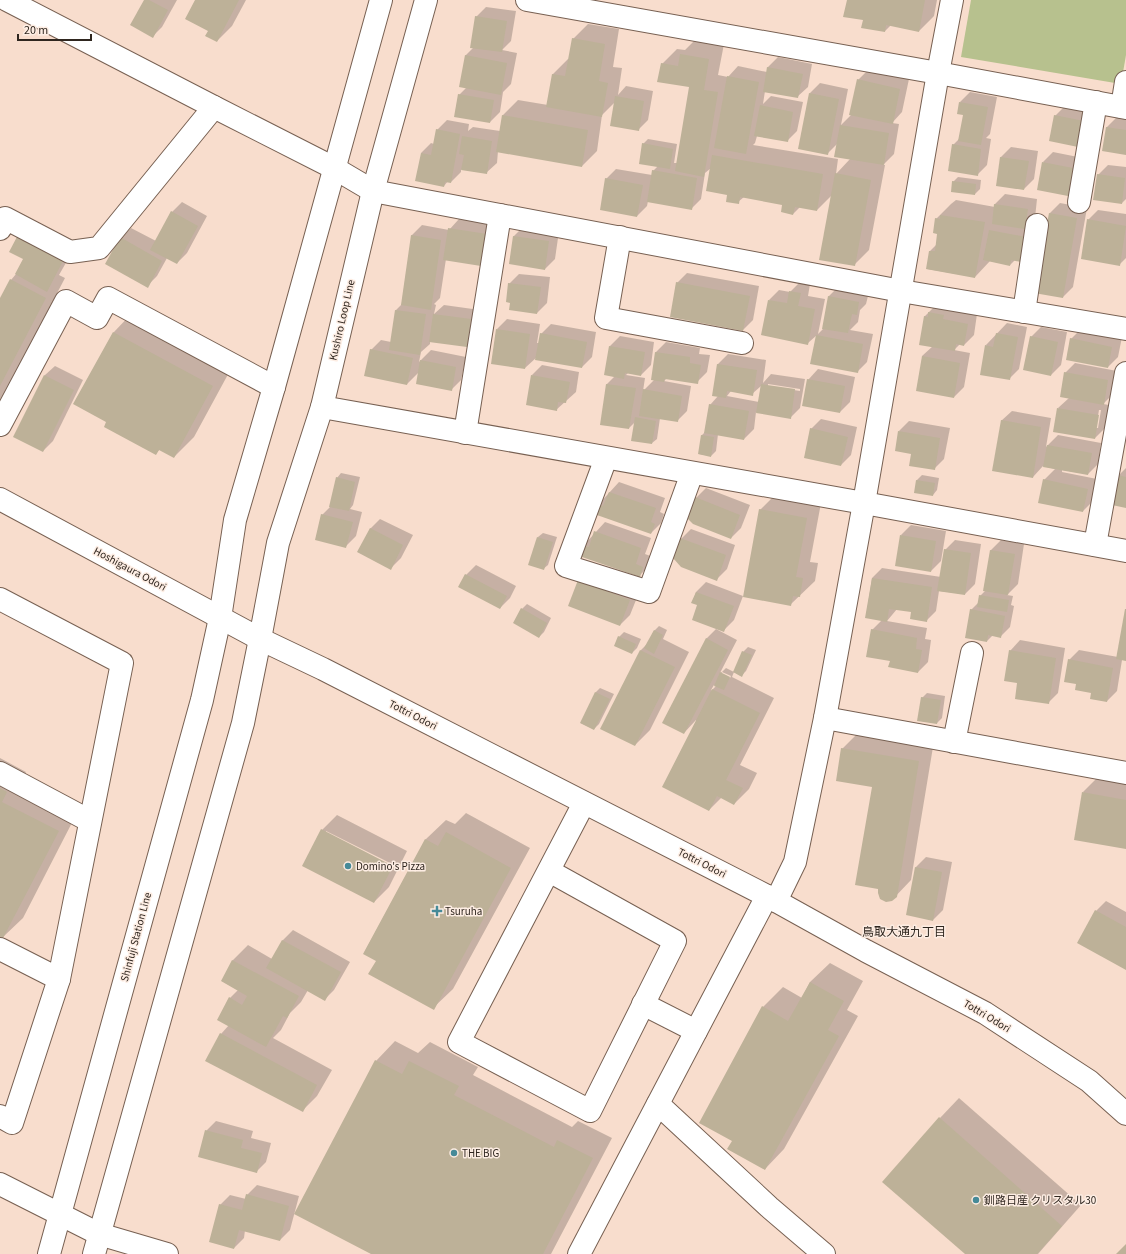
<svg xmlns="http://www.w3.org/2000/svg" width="1126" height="1254" viewBox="0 0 1126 1254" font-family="'Source Sans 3','Noto Sans JP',sans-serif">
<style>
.green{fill:#b7c18e}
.shadow{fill:#0003;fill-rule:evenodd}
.building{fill:#bdb198}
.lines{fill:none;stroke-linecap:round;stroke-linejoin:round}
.minor-casing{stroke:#776052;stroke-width:24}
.major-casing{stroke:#776052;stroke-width:24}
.highway-casing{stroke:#776052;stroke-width:24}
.minor{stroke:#fff;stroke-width:22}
.major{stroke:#fff;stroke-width:22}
.highway{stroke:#fff;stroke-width:22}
.poi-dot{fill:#468a98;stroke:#fdede3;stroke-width:1.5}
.labels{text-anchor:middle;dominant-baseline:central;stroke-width:3;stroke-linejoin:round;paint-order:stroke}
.street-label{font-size:11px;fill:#2f261f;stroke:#fdede3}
.poi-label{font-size:11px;fill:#2f261f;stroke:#fdede3;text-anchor:start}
.neighbourhood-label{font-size:12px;fill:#2f261f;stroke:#fdede3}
</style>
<rect width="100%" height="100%" fill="#f8ddcd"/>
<path class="green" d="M971,0H1126V55L1121,84L961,57Z"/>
<g class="shadow">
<path d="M145,0H177L162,27L152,37Z"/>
<path d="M196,0H246L232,26L217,41L209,31Z"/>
<path d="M848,0H937L934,16L919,31L891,25L885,31L864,20Z"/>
<path d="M486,7L516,11L511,41L502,50L517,53L511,84L503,92L500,112L490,122L459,95L466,88V55L474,47L476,17Z"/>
<path d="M588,24L619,29L613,67L622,68L618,95L626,86L653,91L648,120L638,130L615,102L602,115L597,151L582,166L498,151L497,163L486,173L461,169V172L451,182L448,181L444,186L421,153L431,143L434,144L437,130L447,120L469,124L468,131L473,127L500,131L503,115L518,100L548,105L553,74L568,59H569L573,39Z"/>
<path d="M696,39L724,44L718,75L728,77L738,66L767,72L768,67L778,57L812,64L808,87L797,97L765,91L763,104L771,96L803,102L797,131L787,141L757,136L755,143L753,145L838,159L836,174L850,159L838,143L827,154L810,93L820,83L848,89L841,125L852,114L858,80L868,70L909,79L902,112L892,123L899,124L894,154L883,165H885L869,250L854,265L832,195L817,210L800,207L793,214L783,204L744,197L738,202L711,168L705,173L701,199L691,209L648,201L647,206L637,216L606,179L616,169L652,175L653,171L658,166L643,144L648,139L677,144L674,163H677L690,87L662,64L677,49L685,50Z"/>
<path d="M970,92L997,97L990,134L986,138L991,139L987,165L977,175L953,145L960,138L964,114L960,102Z"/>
<path d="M1065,106L1093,111L1088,136L1055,116Z"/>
<path d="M1117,117L1126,119V154L1103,150L1107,127Z"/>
<path d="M1011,147L1038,151L1034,179L1024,189L997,185L1001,157Z"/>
<path d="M1053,152L1083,158L1078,184L1068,194L1043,162Z"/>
<path d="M1108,165L1126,167V199L1122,203L1098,175Z"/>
<path d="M958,177L981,180L980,189L975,194L953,182Z"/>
<path d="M1005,194L1037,199L1035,218V227L1015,260L1010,265L990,261L975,277L927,269L930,251L937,244L938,233L936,219L951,204L956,200L995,207V204Z"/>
<path d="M182,202L207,216L187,253L177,263L167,258L157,276L147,286L121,238L131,228L156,241L172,212Z"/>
<path d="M1060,203L1087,208L1073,287L1063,297L1050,213Z"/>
<path d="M1098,210L1126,214V258L1119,265L1088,220Z"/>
<path d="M459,219L496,224L491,255L446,259L440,298L434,304L436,305L434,314L444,305L480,310L476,336L466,346L430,341V344L421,352L419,362L431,350L466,357L461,380L451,390L419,372L407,384L371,350L381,340L391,342L396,310L402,304L412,235L422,225L449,230Z"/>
<path d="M524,226L559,231L555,259L545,269L510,263L514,236Z"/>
<path d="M75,247L59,275L65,278L0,402V300L11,280L16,274Z"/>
<path d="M687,273L759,286L753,320L743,330L677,283Z"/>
<path d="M519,274L550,277L547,303L537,313L509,284Z"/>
<path d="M800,282L810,284L808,296L825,299L818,334L823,329L829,296L839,286L869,292L866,304L860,310L858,322L850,330L873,334L867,362L857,372L811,363L817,335L808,343L769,300L779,290L790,292Z"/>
<path d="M934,307L977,314L974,335L964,345L960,344L954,350L970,353L964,387L954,397L922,356L933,346L924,317Z"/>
<path d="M133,312L232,367L194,437L174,457L160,449L155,454L108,422L75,403L114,332Z"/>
<path d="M507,319L540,324L537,343H539L541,334L551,324L596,332L592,357L582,367L537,357L525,368L497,329Z"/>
<path d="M1007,323L1027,327L1019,369L1009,379L986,345Z"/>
<path d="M1041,327L1067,332L1061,365L1051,375L1031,337Z"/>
<path d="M1081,329L1122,337L1118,357L1108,367L1071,339Z"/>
<path d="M620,336L654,342L651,365L641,375L628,373L626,375L645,378L643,391L654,380L656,352L666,342L700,348L699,354L710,355L707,372L697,382L667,378L664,381L691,386L687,411L677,421L660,418L657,439L652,443L635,422L629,428L601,424L607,384L615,376L610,346Z"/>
<path d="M728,354L766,360L763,383L771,374L805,379L800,408L790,418L756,412L754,429L744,439L718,434L716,451L711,456L699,454L702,435L705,432L710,405L718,396L713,395L718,364ZM768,384L800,389V391L768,386ZM761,386L759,402L727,396L731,391L752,394Z"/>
<path d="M1075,363L1117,371L1113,394L1103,404L1109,405L1105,428L1095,438L1058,408L1069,398L1065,373ZM1099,410H1101L1098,428H1096Z"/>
<path d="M542,365L579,372L576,392L556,410L532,375Z"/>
<path d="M55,366L83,380L53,441L43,451L45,375Z"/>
<path d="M818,369L855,377L850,402L840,412L808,380Z"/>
<path d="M1012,411L1051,418L1046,447L1058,435L1101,443L1098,464L1088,474L1062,470V472L1097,479L1093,501L1083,511L1044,480L1055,469L1043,466L1033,477L1001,421Z"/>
<path d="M821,419L857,427L851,455L841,465L811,429Z"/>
<path d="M909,421L950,428L944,459L934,469L912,453L899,431Z"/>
<path d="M1126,468V507L1119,475Z"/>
<path d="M341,473L360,477L353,505L350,509L362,512L356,536L346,546L322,515L330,507L337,478Z"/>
<path d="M922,475L939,478L937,490L933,495L915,492L917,480Z"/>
<path d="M619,482L665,498L660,512L664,514L661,523L651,533L598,505Z"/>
<path d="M706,488L750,505L741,528L731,538L696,498Z"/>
<path d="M775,495L821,503L810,562L818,563L815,581L791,604L760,510Z"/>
<path d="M380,519L413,535L401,558L391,568L370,529Z"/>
<path d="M605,522L651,538L645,554L653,557L649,566L639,576L584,545Z"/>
<path d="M911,525L946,531L941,561L931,571L901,535Z"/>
<path d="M691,529L735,545L727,569L717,579L681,539Z"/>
<path d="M543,533L557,537L548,565L543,569L538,537Z"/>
<path d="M955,540L981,544L975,584L965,594L939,591L936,611L926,621L912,611L897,609L887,621L927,628L925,639L931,640L928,662L918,672L891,660L872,630L882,620L866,617L872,578L882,568L941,577L945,550Z"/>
<path d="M1001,540L1024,544L1018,584L1007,595L1013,596L1011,605L1014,606L1010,627L1000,637L993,635L987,641L971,610L979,602L980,596L986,590L991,550Z"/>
<path d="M476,565L516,586L510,598L500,608L466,575Z"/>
<path d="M579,580L640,590L630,615L620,625Z"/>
<path d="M706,582L743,596L734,620L724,630L698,604L693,602L696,592Z"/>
<path d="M527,604L551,618L544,632L539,637L522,609Z"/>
<path d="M1126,610V660H1122L1117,691L1107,701L1077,683L1069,660L1079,650L1118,657Z"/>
<path d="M659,626L667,630L663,639L689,652L650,730L635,745L602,728L641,650L648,643L654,631Z"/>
<path d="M716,629L737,640L720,673L722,672V674L730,678L731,676L722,672L726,668L734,672L743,652L748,647L756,650L746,671L741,676L734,672L732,677L774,698L740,765L757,773L749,789L734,804L722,797L709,810L696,720L684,733L706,639ZM714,685L716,686L711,691V690Z"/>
<path d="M624,632L641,639L637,648L632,653L619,637Z"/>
<path d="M1020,640L1065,648L1058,693L1048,703L1019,682L1010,651Z"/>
<path d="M600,688L614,694L599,724L594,729L581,723L596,692Z"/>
<path d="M927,693L945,696L942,718L937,723L922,698Z"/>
<path d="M857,734L933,747L911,880L892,900L873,786L842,749Z"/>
<path d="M0,758L26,772L21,782L78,811L23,918L3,937L0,936Z"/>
<path d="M1098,777L1126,782V848L1083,792Z"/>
<path d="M466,813L530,848L453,989L433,1008L377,960L364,953L426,839L446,820L455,824Z"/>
<path d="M337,815L407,851L389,887L374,902L322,830ZM326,831L398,867L397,869L326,833Z"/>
<path d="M926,857L952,862L943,910L933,920L916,867Z"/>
<path d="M1106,901L1126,912V969L1096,911Z"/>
<path d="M293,930L350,962L334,990L324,1000L308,990L301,1002L290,1013L281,1030L273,1038L332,1070L317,1096L302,1111L221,1034L229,1025L230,998L238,990L222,981L233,960L248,945L272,959L283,940Z"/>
<path d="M830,963L863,981L847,1010L858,1016L784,1149L765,1169L733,1140L763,1007L783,987L802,998L810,982Z"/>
<path d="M395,1041L418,1053L430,1042L478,1067L473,1075L572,1127L578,1121L612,1138L551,1254H373L376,1061Z"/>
<path d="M959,1098L1081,1205L1038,1254H966L940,1118Z"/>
<path d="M216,1121L253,1131L251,1138L271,1143L266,1162L256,1172L206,1131Z"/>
<path d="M257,1185L299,1196L290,1230L280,1240L245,1230L244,1238L234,1248L220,1205L230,1195L246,1199L247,1195Z"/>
</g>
<g class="building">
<path d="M144,0H149L168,10L153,38L130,25Z"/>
<path d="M195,0H239L217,42L205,36L208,31L185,19Z"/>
<path d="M847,0H925L919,32L886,25L885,32L861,28L863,20L843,17Z"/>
<path d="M475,16L507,21L502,52L470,48Z"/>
<path d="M572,38L605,44L599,81L608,83L602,117L546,107L552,74L565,76Z"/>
<path d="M680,54L709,59L704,90L718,92L704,177L675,171L689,87L657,82L661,63L678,66Z"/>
<path d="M465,55L507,63L501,95L459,87Z"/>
<path d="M767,67L803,74L798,98L763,92Z"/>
<path d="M727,76L759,82L746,154L714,148Z"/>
<path d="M857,79L900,89L893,124L849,115Z"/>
<path d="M809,93L839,99L828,155L798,149Z"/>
<path d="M458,94L494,100L490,123L454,117Z"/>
<path d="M615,96L644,101L639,131L610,126Z"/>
<path d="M959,102L988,107L981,145L958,141L963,115L957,114Z"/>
<path d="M760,105L793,112L788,142L754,136Z"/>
<path d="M502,115L588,130L582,167L496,152Z"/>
<path d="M1054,115L1084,121L1078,147L1049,141Z"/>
<path d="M840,125L889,133L884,165L834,157Z"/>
<path d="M1106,127L1126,130V155L1102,151Z"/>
<path d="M436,129L460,134L451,183L445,182L444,187L415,181L421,153L431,155Z"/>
<path d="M462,136L492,141L487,174L461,170L464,155L459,154Z"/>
<path d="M642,143L673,149L670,169L639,164Z"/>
<path d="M952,144L981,149L978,176L948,171Z"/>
<path d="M712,155L823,174L817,211L795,207L793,215L781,212L782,205L740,197L739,204L726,202L727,195L706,191Z"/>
<path d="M1000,157L1029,161L1024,190L996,186Z"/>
<path d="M1042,162L1073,168L1068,196L1037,190Z"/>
<path d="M652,170L697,178L692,210L647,202Z"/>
<path d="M835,173L871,180L855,266L819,260Z"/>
<path d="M1097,174L1125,178L1122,204L1093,200Z"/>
<path d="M605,178L643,185L637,217L600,210Z"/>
<path d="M952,181L976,184L975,195L951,192Z"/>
<path d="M994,204L1028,209L1025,229L992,224Z"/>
<path d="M171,211L198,226L177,264L150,250Z"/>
<path d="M1049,213L1077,218L1063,298L1034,293Z"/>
<path d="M940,215L985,222L975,278L926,269L929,251H935L937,234L933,233L935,218L940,219Z"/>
<path d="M1087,219L1126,226L1120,266L1081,259Z"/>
<path d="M448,228L487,234L481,266L443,260Z"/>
<path d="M989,230L1026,237L1021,262L1011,260L1010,266L983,260Z"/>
<path d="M19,233L65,257L47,292L15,274L23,259L9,252Z"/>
<path d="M411,235L441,240L431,310L401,305Z"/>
<path d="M513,236L549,241L545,270L509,264Z"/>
<path d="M120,237L162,261L148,288L105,264Z"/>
<path d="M10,279L46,298L0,386V298Z"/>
<path d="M676,282L750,296L743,331L670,317Z"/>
<path d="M508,283L541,287L537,314L509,310L510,303L506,302Z"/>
<path d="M789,291L801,293L798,306L815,309L808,345L761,335L768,300L787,303Z"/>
<path d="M828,296L859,302L857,315L852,314L848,333L822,329Z"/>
<path d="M395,310L426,314L420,355L389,350Z"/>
<path d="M928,312L944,315L943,319L968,324L964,346L956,344L955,351L919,345L924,316L928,317Z"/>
<path d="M433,314L471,319L467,347L429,342Z"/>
<path d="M496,329L530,334L525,369L491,364Z"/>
<path d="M113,332L213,386L174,458L159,450L156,455L104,427L106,422L73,404Z"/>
<path d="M540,333L587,342L582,368L535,360Z"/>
<path d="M996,333L1018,337L1010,380L980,375L985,345L993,347Z"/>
<path d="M816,335L863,344L858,373L810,364Z"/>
<path d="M1030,336L1058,342L1051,376L1023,370Z"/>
<path d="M1070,338L1112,347L1108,368L1066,360Z"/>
<path d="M609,346L645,352L641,376L625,373L624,379L604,375Z"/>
<path d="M370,349L413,358L407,385L364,376Z"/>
<path d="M655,352L690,357V363L701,365L698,384L665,379L664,382L651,380Z"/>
<path d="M922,356L960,363L954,398L916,391Z"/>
<path d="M420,360L456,367L452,391L416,384Z"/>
<path d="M717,364L757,370L753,396L727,391L726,398L712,396Z"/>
<path d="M1064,372L1108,380L1104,405L1060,397Z"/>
<path d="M44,375L74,390L43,452L13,437Z"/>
<path d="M531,375L570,382L566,403L558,402L557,411L526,405Z"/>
<path d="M807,379L845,386L840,413L802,406Z"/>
<path d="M606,384L636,388L629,429L600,425Z"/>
<path d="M761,384L795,389L791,419L756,413Z"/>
<path d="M643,389L682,396L678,422L639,416Z"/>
<path d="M709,404L749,411L744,440L704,433Z"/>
<path d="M1057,408L1099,415L1095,439L1053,432Z"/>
<path d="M635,417L656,421L652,444L631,441Z"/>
<path d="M1001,420L1041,427L1033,478L992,471Z"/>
<path d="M810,428L848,437L841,466L804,458Z"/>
<path d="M898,431L940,438L935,470L909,466L911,454L895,451Z"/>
<path d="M701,435L714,437L711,457L698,454Z"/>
<path d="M1047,445L1092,453L1088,475L1043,467Z"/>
<path d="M1118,475L1126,477V508L1112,505Z"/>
<path d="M336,477L355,482L349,511L329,507Z"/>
<path d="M1043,479L1088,489L1083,512L1038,503Z"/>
<path d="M916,480L935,483L933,496L914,493Z"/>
<path d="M609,492L656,508L651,522L655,524L651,534L594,514L597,504L603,506Z"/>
<path d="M695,497L740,515L731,539L693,524L687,518Z"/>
<path d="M759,509L807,518L796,577L803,578L800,597L793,596L791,606L743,597Z"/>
<path d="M321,514L353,522L346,548L315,540Z"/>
<path d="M370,528L403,545L391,570L357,552Z"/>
<path d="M594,531L641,548L636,564L643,567L640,577L579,556L583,545L589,547Z"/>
<path d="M900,535L936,541L931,572L895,566Z"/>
<path d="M537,537L553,542L544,570L528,565Z"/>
<path d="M680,538L726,555L717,581L681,567L673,558Z"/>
<path d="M944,549L971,553L965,595L937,591Z"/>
<path d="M990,550L1015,554L1008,595L983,591Z"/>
<path d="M465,574L507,596L500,609L458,587Z"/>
<path d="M872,578L932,587L927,622L910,619L911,612L889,609L887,622L865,618Z"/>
<path d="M578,580L630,600L620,626L568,606Z"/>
<path d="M696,592L734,606L724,632L692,620L697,605L691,603Z"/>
<path d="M979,595L1009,600L1007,612L977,607Z"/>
<path d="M521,608L547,623L539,638L513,623Z"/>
<path d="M970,609L1005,616L1001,638L988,635L987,642L965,638Z"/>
<path d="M1125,609H1126V661L1116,659Z"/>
<path d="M871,629L917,638L916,649L922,650L918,673L888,667L890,661L866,657Z"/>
<path d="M654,630L663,635L654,654L644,648Z"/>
<path d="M618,636L636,644L632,654L614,646Z"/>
<path d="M706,638L728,650L684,734L662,723Z"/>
<path d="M640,650L675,667L635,746L600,729Z"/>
<path d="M1009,650L1056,658L1049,704L1015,699L1017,683L1004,681Z"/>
<path d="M742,651L752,655L742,677L733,672Z"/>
<path d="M1068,659L1113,668L1107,702L1090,699L1091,693L1075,690L1076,684L1064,682Z"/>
<path d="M720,672L730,677L724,690L714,686Z"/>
<path d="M712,689L760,713L726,780L743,788L734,805L717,796L709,811L662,787Z"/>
<path d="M595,692L610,699L594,730L580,723Z"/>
<path d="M921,697L941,700L937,724L917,721Z"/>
<path d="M841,748L919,761L897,897L892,901L886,902L880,899L878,893V889L855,885L872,787L836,781Z"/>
<path d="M0,788L7,792L2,802L59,831L3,938L0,937Z"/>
<path d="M1082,792L1126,800V849L1074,840Z"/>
<path d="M321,829L393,866L374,903L302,866Z"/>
<path d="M446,832L511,868L434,1010L368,974L376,961L363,954L425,839L438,846Z"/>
<path d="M915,867L942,872L933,921L906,915Z"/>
<path d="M1095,910L1126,927V970L1077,943Z"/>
<path d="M282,940L341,972L325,1001L266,968Z"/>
<path d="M232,960L299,996L287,1018L283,1016L266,1047L217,1020L229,997L242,1005L247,996L221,981Z"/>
<path d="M810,982L844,1001L828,1030L839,1036L765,1170L727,1149L732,1141L699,1123L762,1006L788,1021Z"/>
<path d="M220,1033L317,1085L303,1112L205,1061Z"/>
<path d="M375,1060L402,1074L409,1061L459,1086L454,1095L554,1147L557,1140L593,1158L543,1254H371L294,1214Z"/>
<path d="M939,1117L1062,1226L1037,1254H965L882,1182Z"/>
<path d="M205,1130L243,1140L241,1148L262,1153L257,1173L198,1157Z"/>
<path d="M246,1194L289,1206L280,1241L239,1230L234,1249L209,1242L219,1204L242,1210Z"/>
<path d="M1126,1244V1254H1116Z"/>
</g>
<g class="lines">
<g class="minor-casing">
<g id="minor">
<path d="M7,0L214,107L334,168L373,191L901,291L1126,329"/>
<path d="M527,0L938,73L1126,108"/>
<path d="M1122,107L1126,82"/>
<path d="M1079,202L1096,102"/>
<path d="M0,229L5,218L70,252L99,248L214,107"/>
<path d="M620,237L606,318L742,343"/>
<path d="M1024,312L1037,225"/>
<path d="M322,407L864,503L1126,551"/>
<path d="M0,425L66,301L97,318L108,298L274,387"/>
<path d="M465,433L500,215"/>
<path d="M606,458L566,566L649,592L692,473"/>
<path d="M1095,545L1126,373"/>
<path d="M0,599L122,663L59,979L0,949"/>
<path d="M825,718L1126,773"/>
<path d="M954,742L972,653"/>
<path d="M0,773L90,821"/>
<path d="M549,871L675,941L590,1111L459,1042L584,803"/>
<path d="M776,901L795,862L825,718L864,503L938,73L952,0"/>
<path d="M643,1004L696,1031"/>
<path d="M658,1104L769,1207L824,1254"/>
<path d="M0,1116L12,1123L59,979"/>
<path d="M0,1184L99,1234L167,1254"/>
<path d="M579,1254L767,896"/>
</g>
</g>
<g class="major-casing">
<g id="major">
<path d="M49,1254L202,700L220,618L235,520L274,387L381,0"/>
<path d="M94,1254L243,723L260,639L278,543L322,407L373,191L426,0"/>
</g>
</g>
<g class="highway-casing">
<path id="highway" d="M0,499L260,639L323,669L767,896L866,951L985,1013L1089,1081L1126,1114"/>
</g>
<use href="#minor" class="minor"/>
<use href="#major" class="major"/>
<use href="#highway" class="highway"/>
</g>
<g class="poi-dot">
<circle cx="348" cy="866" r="4"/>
<path d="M435 905h4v4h4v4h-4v4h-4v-4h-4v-4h4z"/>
<circle cx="454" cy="1153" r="4"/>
<circle cx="976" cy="1200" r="4"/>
</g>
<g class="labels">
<g class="street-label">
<text transform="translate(342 320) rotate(-77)">Kushiro Loop Line</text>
<text transform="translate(130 569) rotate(28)">Hoshigaura Odori</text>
<text transform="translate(413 715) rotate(27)">Tottri Odori</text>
<text transform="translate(702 863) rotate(27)">Tottri Odori</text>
<text transform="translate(136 937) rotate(-75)">Shinfuji Station Line</text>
<text transform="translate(987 1016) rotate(31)">Tottri Odori</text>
</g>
<g class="poi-label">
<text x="356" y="866">Domino's Pizza</text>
<text x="445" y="911">Tsuruha</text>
<text x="462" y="1153">THE BIG</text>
<text x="984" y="1200">釧路日産 クリスタル30</text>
</g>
<g class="neighbourhood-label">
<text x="904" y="932">鳥取大通九丁目</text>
</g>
</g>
<path d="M18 34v6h73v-6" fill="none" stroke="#2f261f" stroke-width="2"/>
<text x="24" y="34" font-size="12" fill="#2f261f" stroke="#fdede3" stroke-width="3" paint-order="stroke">20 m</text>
</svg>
